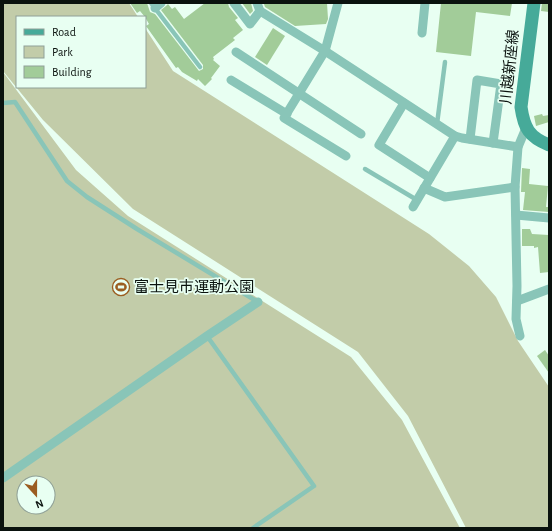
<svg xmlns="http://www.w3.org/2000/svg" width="552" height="531" viewBox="0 0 552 531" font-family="'Alegreya Sans','Noto Sans JP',sans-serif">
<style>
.green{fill:#c2cca9;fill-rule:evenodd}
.building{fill:#a2cc99}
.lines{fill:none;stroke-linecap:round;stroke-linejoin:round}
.service{stroke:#89c5b8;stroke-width:4.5}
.minor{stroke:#89c5b8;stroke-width:9}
.secondary{stroke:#46aa99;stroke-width:13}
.labels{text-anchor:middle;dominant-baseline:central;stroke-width:3.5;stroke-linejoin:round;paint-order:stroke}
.street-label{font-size:15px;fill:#0a120e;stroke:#e8fff2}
.poi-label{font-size:15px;fill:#0a120e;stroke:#e8fff2;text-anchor:start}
</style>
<rect width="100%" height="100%" fill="#e8fff2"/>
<g class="green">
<path d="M3,3H129L138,17H17V87H145V28L173,71L429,234L469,266L496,297L518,341L549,387V528H466L408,416L358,352L133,209L43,120L3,71Z"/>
<path d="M3,72L76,170L128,216L351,357L402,420L460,528H3ZM24,483H48V507H24Z"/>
</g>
<g class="building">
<path d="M130,3H147L150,12L155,14L199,71L203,69V65L161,10L166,6L168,4L172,9L175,7L184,19L205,3H228L229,7L238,18L235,20L243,30L233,38L235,40L213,57L214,59L213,60L220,66L211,78L212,79L205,86L198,79L197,81L182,72L178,67L176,68L146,26L149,24L145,17L140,11L137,13Z"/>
<path d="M242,3H251L253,11L250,14Z"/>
<path d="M277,3H327L328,19L326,24L295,26L265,7L264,4Z"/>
<path d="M441,3H512L510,16L476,12L471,56L436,52Z"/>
<path d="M542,3H549V12L541,11Z"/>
<path d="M273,28L285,36L267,65L255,57Z"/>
<path d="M542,114L543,116L549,115V122L536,126L534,116Z"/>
<path d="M522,168L530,169L529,184L548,186L546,207H549V212L523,210L525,192H521Z"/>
<path d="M522,229H530L532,234L549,235V272L540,273L538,247L534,248V246H522Z"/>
<path d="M545,350L549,356V373L537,356Z"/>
</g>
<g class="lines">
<g class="service">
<path d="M151,3L200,67"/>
<path d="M3,103L15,102L67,181L87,197L137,229L258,302"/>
<path d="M437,124L445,62"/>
<path d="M365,169L417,200"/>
<path d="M207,336L314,486L253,528"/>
</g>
<g class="minor">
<path d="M234,3L250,24L260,11"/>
<path d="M257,3L260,11L325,51L455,136L462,138L518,147"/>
<path d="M338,3L325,51L284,118L346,156"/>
<path d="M155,8L161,3"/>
<path d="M422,33L425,3"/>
<path d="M236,52L361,134"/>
<path d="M231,80L287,114"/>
<path d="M404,103L379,145L430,178"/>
<path d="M470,139L477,80L501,84L493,143"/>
<path d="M424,188L445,197L515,187"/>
<path d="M413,207L455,136"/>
<path d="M516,215L549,218"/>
<path d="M517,301L549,289"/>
<path d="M520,336L516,319L517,286L515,187L518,147L526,128"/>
<path d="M3,478L207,336L258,302"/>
</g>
<path class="secondary" d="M534,3L521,107C524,128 529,137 549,145"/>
</g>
<defs>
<g id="stadium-ring" transform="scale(0.9)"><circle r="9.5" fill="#e8fff2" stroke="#9b5d21" stroke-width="1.5"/><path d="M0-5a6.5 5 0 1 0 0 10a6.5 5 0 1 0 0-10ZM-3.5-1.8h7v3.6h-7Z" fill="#9b5d21"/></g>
</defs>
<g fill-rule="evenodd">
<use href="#stadium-ring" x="121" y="287"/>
</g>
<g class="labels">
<g class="street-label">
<text transform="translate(510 67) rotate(-84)">川越新座線</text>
</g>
<g class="poi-label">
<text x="134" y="287">富士見市運動公園</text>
</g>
</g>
<rect width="552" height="531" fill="none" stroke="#0a120e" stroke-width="8"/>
<rect x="16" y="16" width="130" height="72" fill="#e8fff2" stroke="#8fa097"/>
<rect x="24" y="29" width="20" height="6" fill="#46aa99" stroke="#8fa097"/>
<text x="52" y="36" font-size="12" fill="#0a120e">Road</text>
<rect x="24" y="46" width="20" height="12" fill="#c2cca9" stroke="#8fa097"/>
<text x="52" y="56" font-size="12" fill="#0a120e">Park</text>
<rect x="24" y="66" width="20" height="12" fill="#a2cc99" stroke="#8fa097"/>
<text x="52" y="76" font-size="12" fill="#0a120e">Building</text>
<g transform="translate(36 495) rotate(159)"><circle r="19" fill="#e8fff2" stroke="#8fa097"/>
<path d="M0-3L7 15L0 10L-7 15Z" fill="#9b5d21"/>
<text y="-6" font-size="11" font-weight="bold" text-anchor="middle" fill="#0a120e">N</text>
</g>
</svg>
